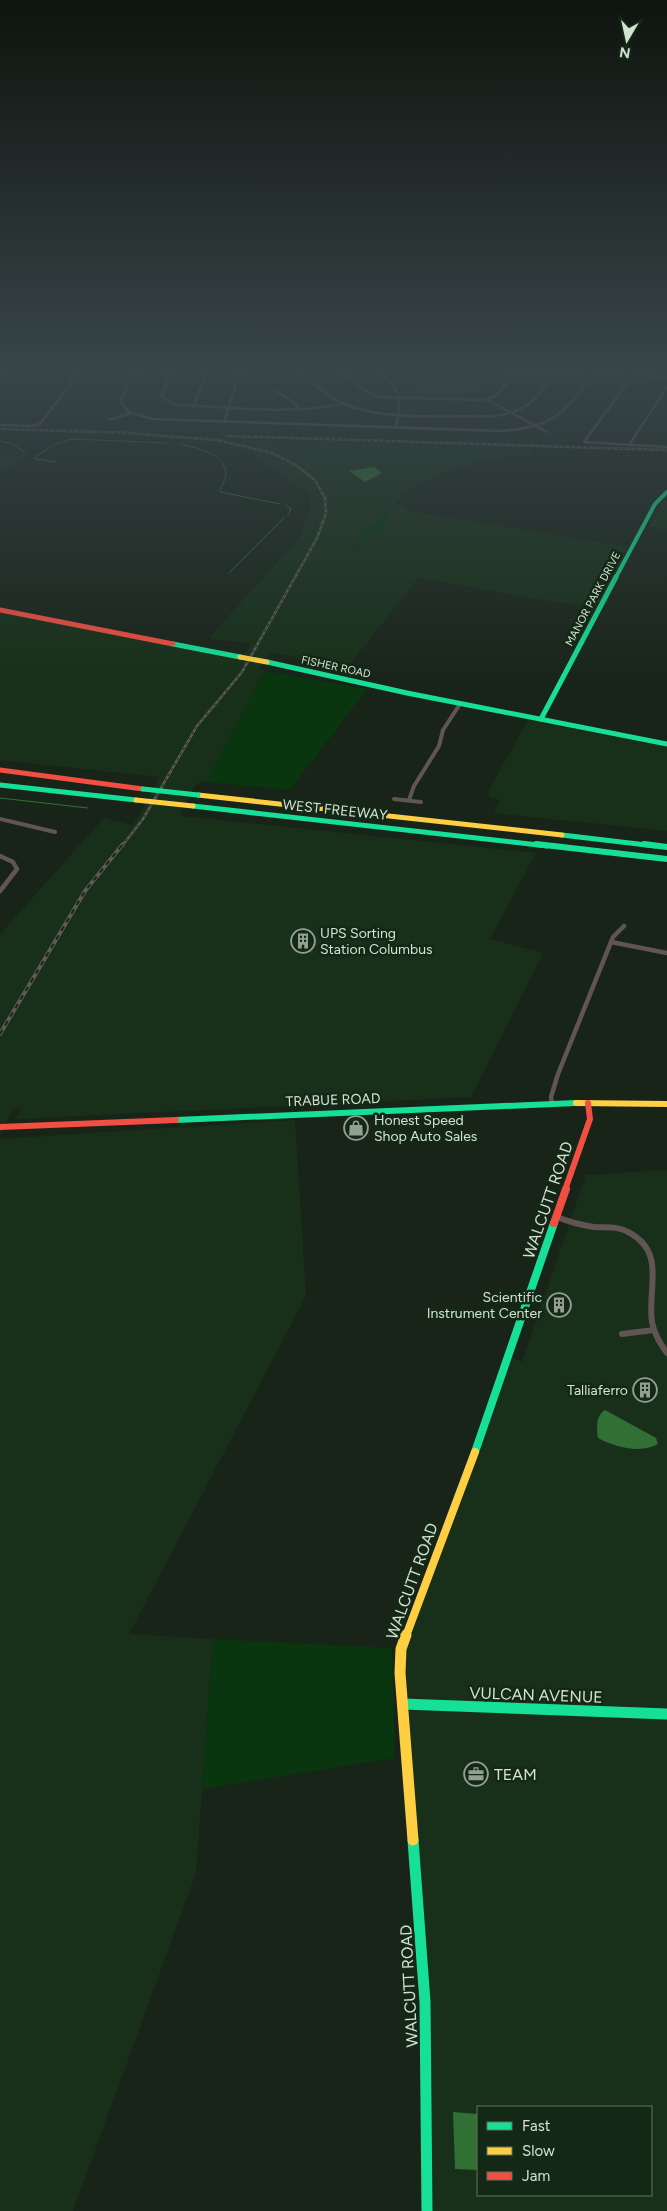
<svg xmlns="http://www.w3.org/2000/svg" width="667" height="2211" viewBox="0 0 667 2211" font-family="Figtree,sans-serif">
<style>
.built{fill:#183019;fill-rule:evenodd}
.green{fill:#09350f}
.water{fill:#317035}
.lines{fill:none;stroke-linecap:round;stroke-linejoin:round}
.stream{stroke:#317035;stroke-width:1}
.street-far3{stroke:#605553;stroke-width:2.5}
.street-far2{stroke:#605553;stroke-width:4}
.street-far1{stroke:#605553;stroke-width:4.5}
.street{stroke:#605553;stroke-width:6}
.fast-far4{stroke:#16e098;stroke-width:4}
.fast-far3{stroke:#16e098;stroke-width:5}
.fast-far2{stroke:#16e098;stroke-width:6}
.fast-far1{stroke:#16e098;stroke-width:8}
.fast{stroke:#16e098;stroke-width:11}
.slow-far3{stroke:#ffcf43;stroke-width:5}
.slow-far2{stroke:#ffcf43;stroke-width:6}
.slow-far1{stroke:#ffcf43;stroke-width:8}
.slow{stroke:#ffcf43;stroke-width:11}
.jam-far2{stroke:#f24e42;stroke-width:5}
.jam-far1{stroke:#f24e42;stroke-width:6}
.jam{stroke:#f24e42;stroke-width:8}
.rail-far1-casing{stroke:#5f5a56;stroke-width:2.5}
.rail-casing{stroke:#5f5a56;stroke-width:4}
.rail-far1{stroke:#142915;stroke-width:1;stroke-dasharray:3;stroke-linecap:butt}
.rail{stroke:#142915;stroke-width:2;stroke-dasharray:5;stroke-linecap:butt}
.fast-bridge{stroke:#16e098;stroke-width:5}
.slow-bridge{stroke:#ffcf43;stroke-width:5}
.labels{text-anchor:middle;dominant-baseline:central;stroke-width:5;stroke-linejoin:round;paint-order:stroke}
.far-street-label{font-size:11px;fill:#d4e1d4;stroke:#142915}
.street-label{font-size:14px;fill:#d4e1d4;stroke:#142915}
.poi-label{font-size:14px;fill:#d4e1d4;stroke:#142915;text-anchor:start}
.near-street-label{font-size:16px;fill:#d4e1d4;stroke:#142915}
.near-poi-label{font-size:16px;fill:#d4e1d4;stroke:#142915;text-anchor:start}
</style>
<rect width="100%" height="100%" fill="#192419"/>
<g class="built">
<path d="M242,439L529,448L534,454L488,459L442,472L403,494L395,503L406,506L408,511L628,547L596,607L572,603L554,602L418,578L346,669L271,652L259,669L265,671L206,782L201,781L193,788L182,810L181,816L536,853L490,939L543,953L471,1097L16,1119L25,1103L20,1108L13,1109L0,1136V934L104,818L133,825L160,777L0,760V610L242,658L251,643L208,639L298,539L311,509L309,491L294,484L257,457L232,446Z"/>
<path d="M0,453L23,457L0,474Z"/>
<path d="M663,501H667V530L649,527Z"/>
<path d="M528,720L667,747V831L494,813L500,800L489,797V790Z"/>
<path d="M295,1120L306,1296L129,1634L213,1639L196,1873L73,2211H0V1139Z"/>
<path d="M667,1170V2211H427L426,2029L401,1659L509,1356L522,1362L586,1175ZM478,2107H651V2195H478Z"/>
</g>
<g class="green">
<path d="M401,371H499L479,392L469,394L416,393L417,384Z"/>
<path d="M385,508H388L386,527L352,550L348,549Z"/>
<path d="M265,671L367,689L290,790L206,782Z"/>
<path d="M213,1639L392,1648L395,1758L202,1789Z"/>
</g>
<g class="water">
<path d="M374,467L382,473L365,482L349,471Z"/>
<path d="M605,1410L656,1438L658,1444C640,1454 615,1447 598,1438C597,1428 595,1417 605,1410Z"/>
<path d="M453,2112L478,2114V2170L455,2169Z"/>
</g>
<g class="lines">
<g class="stream">
<path d="M0,441L12,444L25,452"/>
<path d="M179,444C195,448 225,452 226,474C226,481 220,486 220,492L280,504"/>
<path d="M34,458L55,444L72,439L168,443"/>
<path d="M35,459L57,462"/>
<path d="M286,505L291,509L288,515"/>
<path d="M229,573L284,518"/>
<path d="M0,798L88,808"/>
</g>
<g class="street-far3">
<path d="M137,371L120,401L129,412L153,419L500,431C555,428 564,413 596,371"/>
<path d="M168,371L169,378L161,397L176,405C231,407 288,415 343,404"/>
<path d="M299,371C313,382 326,396 342,403C385,422 447,415 494,416C528,413 538,396 557,371"/>
<path d="M339,371L367,392L379,397L481,400L496,396L518,371"/>
<path d="M379,371C403,390 400,400 396,428"/>
<path d="M636,371L584,442L667,447"/>
<path d="M0,374L2,371"/>
<path d="M634,374L667,378"/>
<path d="M275,390L297,405L296,410"/>
<path d="M486,399L547,432"/>
<path d="M193,407L205,377L204,371"/>
<path d="M108,420L131,413"/>
<path d="M224,422L240,371"/>
<path d="M0,425L31,426L40,424L80,371"/>
<path d="M629,445L667,387"/>
</g>
<g class="street-far2">
<path d="M394,799L421,802"/>
<path d="M409,800L414,786L439,746L443,730L460,704"/>
<path d="M0,819L55,832"/>
</g>
<g class="street-far1">
<path d="M0,856L13,862L17,869L0,891"/>
<path d="M611,942L667,953"/>
<path d="M552,1104L551,1097L558,1074L613,937L624,926"/>
</g>
<g class="street">
<path d="M557,1217C569,1222 581,1225 594,1227C606,1228 618,1226 628,1232C667,1252 647,1288 652,1322C654,1334 660,1343 667,1353"/>
<path d="M622,1334L654,1330"/>
</g>
<path class="fast-far4" d="M615,579L655,504L667,492"/>
<g class="fast-far3">
<path d="M173,644L240,657"/>
<path d="M267,662L407,693L667,744"/>
<path d="M541,719L616,577"/>
<path d="M0,785L136,800"/>
<path d="M193,806L547,846"/>
<path d="M562,835L655,846"/>
</g>
<g class="fast-far2">
<path d="M536,844L667,859"/>
<path d="M644,844L667,847"/>
<path d="M176,1120L576,1103"/>
</g>
<path class="fast-far1" d="M475,1452L554,1223"/>
<g class="fast">
<path d="M403,1704L667,1714"/>
<path d="M413,1840L425,2002L427,2211"/>
</g>
<path class="slow-far3" d="M198,795L562,835"/>
<path class="slow-far2" d="M576,1103L667,1104"/>
<path class="slow-far1" d="M406,1636L475,1452"/>
<path class="slow" d="M406,1635L401,1649L400,1673L413,1840"/>
<g class="jam-far2">
<path d="M0,610L173,644"/>
<path d="M0,770L143,789"/>
</g>
<g class="jam-far1">
<path d="M0,1127L176,1120"/>
<path d="M565,1190L590,1119L588,1103"/>
</g>
<path class="jam" d="M554,1223L566,1189"/>
<g class="rail-far1-casing">
<g id="rail-far1">
<path d="M0,429L132,433"/>
<path d="M227,436L667,450"/>
<path d="M122,846L143,819L197,726L242,672L317,538L326,513L325,498L315,480L294,464L272,453L217,440L125,433"/>
</g>
</g>
<g class="rail-casing">
<path id="rail" d="M0,1034L85,891L123,844"/>
</g>
<use href="#rail-far1" class="rail-far1"/>
<use href="#rail" class="rail"/>
<path class="fast-bridge" d="M143,789L198,795"/>
<g class="slow-bridge">
<path d="M240,657L267,662"/>
<path d="M136,800L193,806"/>
</g>
</g>
<linearGradient id="sky" x2="0" y2="1"><stop stop-color="#0e140e"/><stop offset="0.54" stop-color="#384549"/><stop offset="1" stop-color="#384549" stop-opacity="0"/></linearGradient>
<rect width="667" height="681" fill="url(#sky)"/>
<defs>
<g id="building-ring" transform="scale(1.25)"><circle r="9.5" fill="#142915" stroke="#939f93" stroke-width="1.5"/><path d="M-4-6H4V6H1V3H-1V6H-4ZM-2.5-4.3h1.7v1.8h-1.7ZM.8-4.3h1.7v1.8H.8ZM-2.5-1h1.7V.8h-1.7ZM.8-1h1.7V.8H.8Z" fill="#939f93"/></g>
<g id="shop-ring" transform="scale(1.25)"><circle r="9.5" fill="#142915" stroke="#939f93" stroke-width="1.5"/><path d="M-5-2.5h2.3a2.7 3.5 0 0 1 5.4 0H5L5.5 6h-11ZM-1.5-2.5h3a1.5 2.3 0 0 0-3 0Z" fill="#939f93"/></g>
<g id="office-ring" transform="scale(1.25)"><circle r="9.5" fill="#142915" stroke="#939f93" stroke-width="1.5"/><path d="M-6-3h4V-5.5h4V-3h4V5H-6ZM-1-4.5V-3h2v-1.5ZM-6 0V1H6V0Z" fill="#939f93"/></g>
</defs>
<g fill-rule="evenodd">
<use href="#building-ring" x="303" y="941"/>
<use href="#shop-ring" x="356" y="1128"/>
<use href="#building-ring" x="559" y="1305"/>
<use href="#building-ring" x="645" y="1390"/>
<use href="#office-ring" x="476" y="1774"/>
</g>
<g class="labels">
<g class="far-street-label">
<text transform="translate(593 599) rotate(-62)">MANOR PARK DRIVE</text>
<text transform="translate(336 667) rotate(12)">FISHER ROAD</text>
</g>
<g class="street-label">
<text transform="translate(335 810) rotate(6)">WEST FREEWAY</text>
<text transform="translate(333 1100) rotate(-2)">TRABUE ROAD</text>
</g>
<g class="poi-label">
<text x="320" y="933">UPS Sorting<tspan x="320" dy="16">Station Columbus</tspan></text>
<text x="374" y="1120">Honest Speed<tspan x="374" dy="16">Shop Auto Sales</tspan></text>
<text x="542" y="1297" text-anchor="end">Scientific<tspan x="542" dy="16">Instrument Center</tspan></text>
<text x="628" y="1390" text-anchor="end">Talliaferro</text>
</g>
<g class="near-street-label">
<text transform="translate(548 1200) rotate(-71)">WALCUTT ROAD</text>
<text transform="translate(412 1581) rotate(-70)">WALCUTT ROAD</text>
<text transform="translate(536 1695) rotate(2)">VULCAN AVENUE</text>
<text transform="translate(409 1986) rotate(-93)">WALCUTT ROAD</text>
</g>
<g class="near-poi-label">
<text x="494" y="1774">TEAM</text>
</g>
</g>
<rect x="477" y="2106" width="175" height="90" fill="#142915" stroke="#617361"/>
<rect x="487" y="2122" width="25" height="8" fill="#16e098" stroke="#617361"/>
<text x="522" y="2131" font-size="15" fill="#d4e1d4">Fast</text>
<rect x="487" y="2147" width="25" height="8" fill="#ffcf43" stroke="#617361"/>
<text x="522" y="2156" font-size="15" fill="#d4e1d4">Slow</text>
<rect x="487" y="2172" width="25" height="8" fill="#f24e42" stroke="#617361"/>
<text x="522" y="2181" font-size="15" fill="#d4e1d4">Jam</text>
<g transform="translate(627 40) rotate(189)" stroke="#142915" stroke-width="4" paint-order="stroke">
<path d="M0-4L9 19L0 12L-9 19Z" fill="#d4e1d4"/>
<text y="-8" font-size="14" font-weight="bold" text-anchor="middle" fill="#d4e1d4">N</text>
</g>
</svg>
